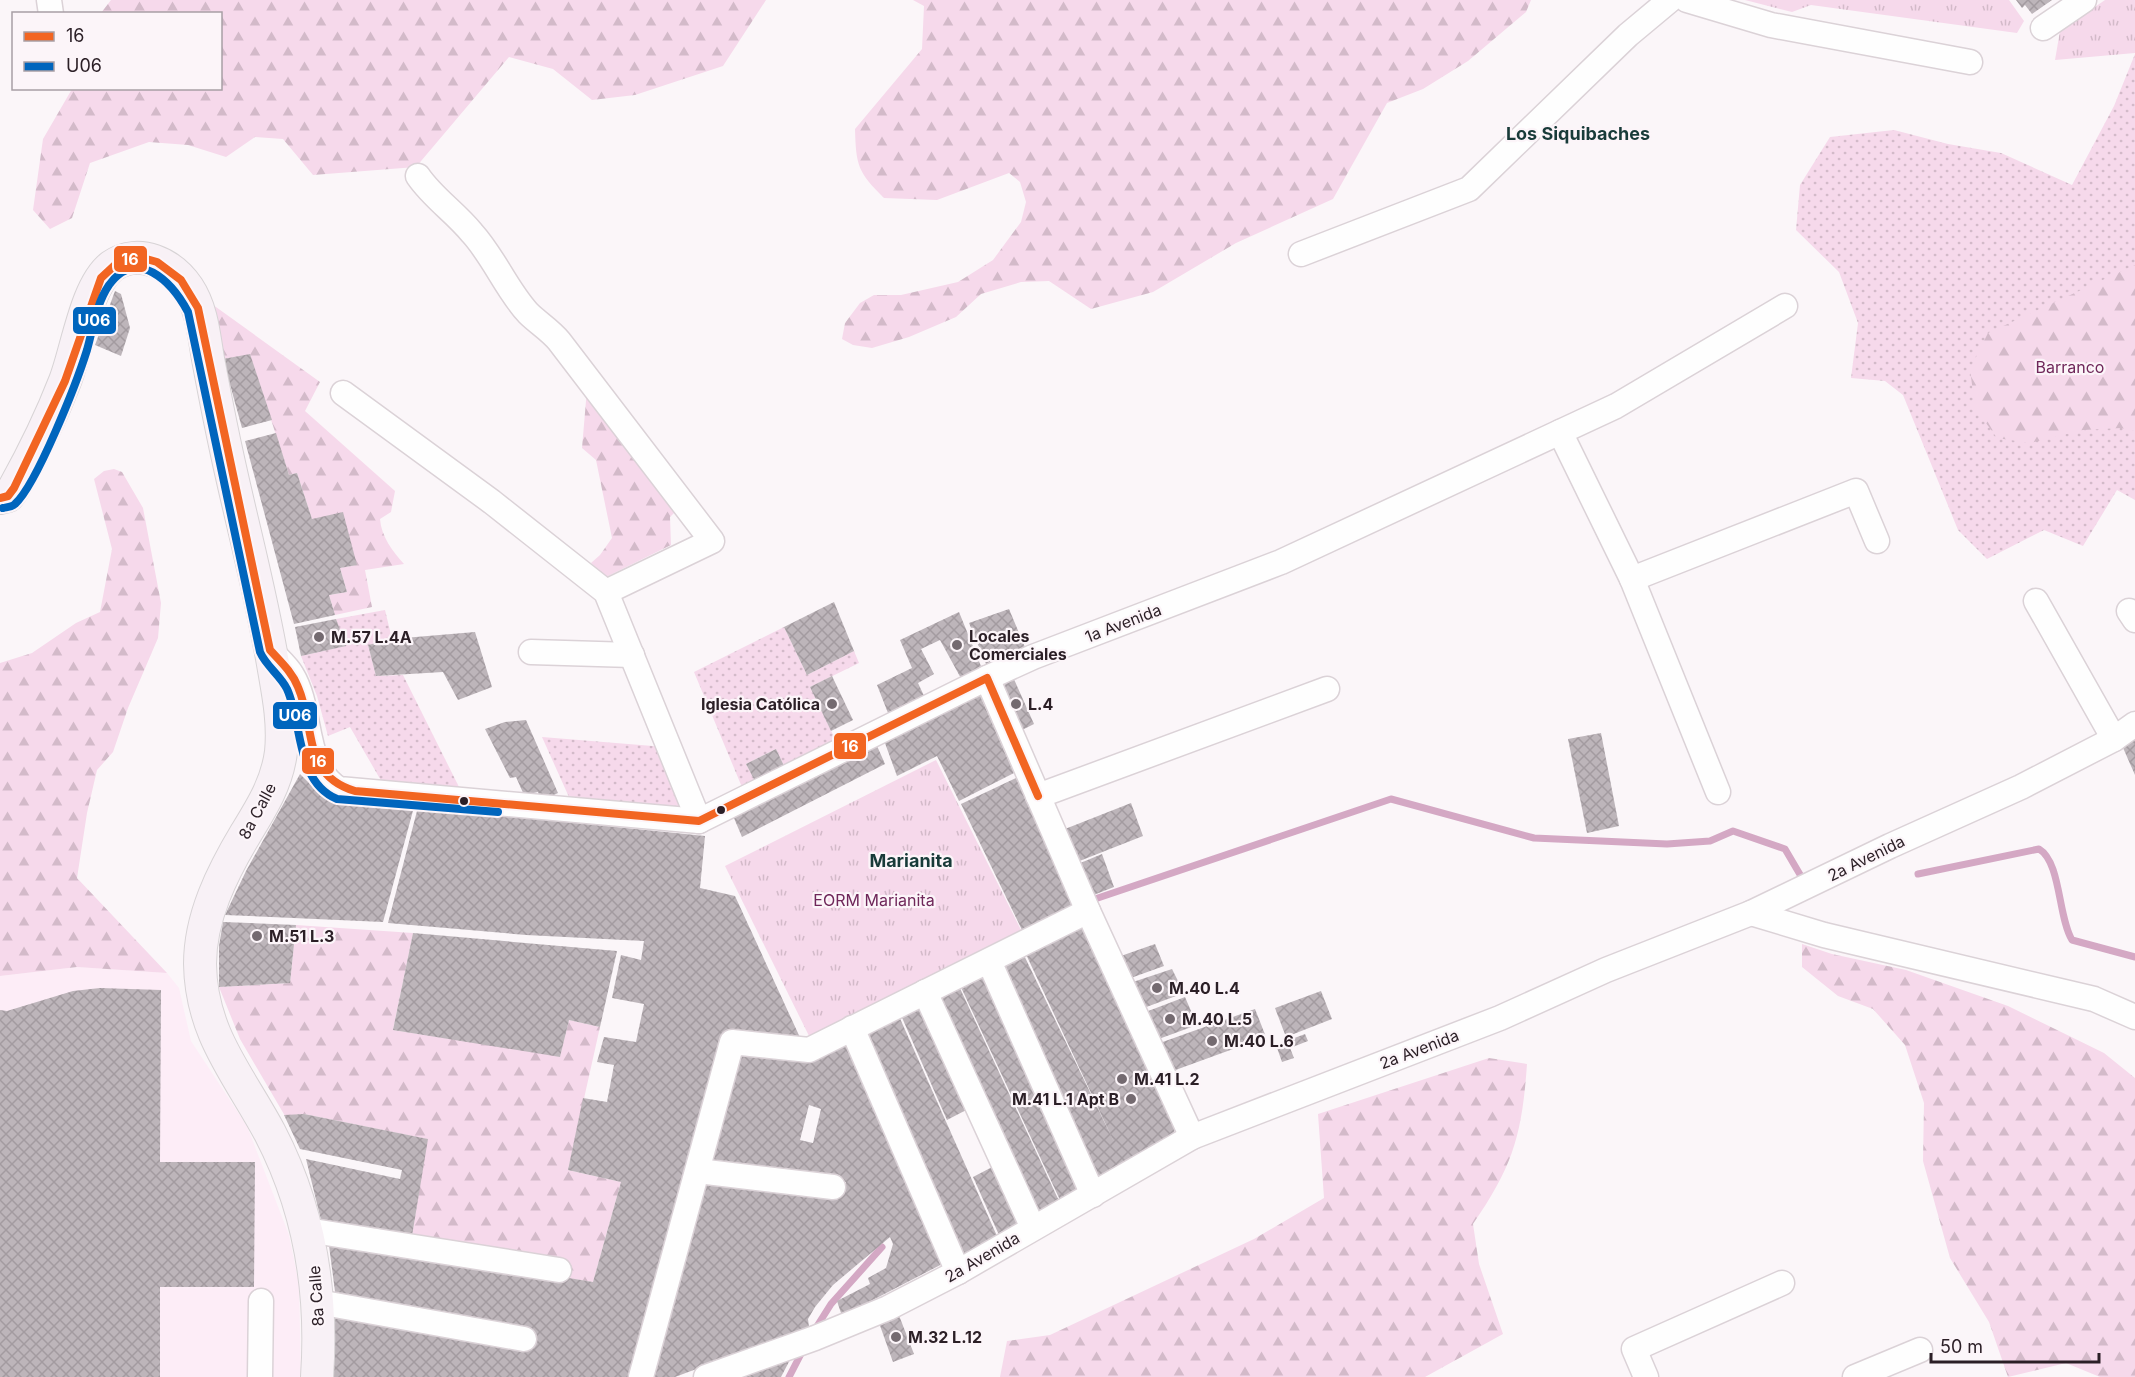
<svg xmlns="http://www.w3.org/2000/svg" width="2135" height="1377" viewBox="0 0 2135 1377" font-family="Inter,sans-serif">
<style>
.built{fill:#fdedf7}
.grass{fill:url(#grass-dots)}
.forest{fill:url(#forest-firs)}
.park{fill:url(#park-tufts)}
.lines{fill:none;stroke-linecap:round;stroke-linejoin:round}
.stream{stroke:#d4a8c4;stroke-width:7}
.building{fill:url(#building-cross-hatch);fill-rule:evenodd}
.minor-casing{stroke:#dbd2d7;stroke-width:27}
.major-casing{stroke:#d7d3d5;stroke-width:34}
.minor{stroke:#fefefe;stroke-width:24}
.major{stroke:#f8f1f6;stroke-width:32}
.bus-1-casing{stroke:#fcf5f9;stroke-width:12}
.bus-2-casing{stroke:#fcf5f9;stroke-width:12}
.bus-1{stroke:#f26522;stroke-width:8}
.bus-2{stroke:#0065bd;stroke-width:8}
.poi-dot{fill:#746a70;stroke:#fcf5f9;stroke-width:2}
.bus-dot{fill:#2b1f26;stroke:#fcf5f9;stroke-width:2}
.labels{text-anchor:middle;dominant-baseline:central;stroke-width:4.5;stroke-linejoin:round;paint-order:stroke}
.park-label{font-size:16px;fill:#6f275a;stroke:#fcf5f9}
.street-label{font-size:16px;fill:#2b1f26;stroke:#fcf5f9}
.poi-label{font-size:16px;font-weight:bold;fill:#2b1f26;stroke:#fcf5f9;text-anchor:start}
.neighbourhood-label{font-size:18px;font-weight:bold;fill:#183b39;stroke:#fcf5f9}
.line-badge{stroke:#fcf5f9;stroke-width:2}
.badge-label{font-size:16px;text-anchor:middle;font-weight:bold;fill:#fff}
</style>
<defs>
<pattern id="grass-dots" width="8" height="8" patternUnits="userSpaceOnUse" patternTransform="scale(1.5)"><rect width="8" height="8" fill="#f6d9eb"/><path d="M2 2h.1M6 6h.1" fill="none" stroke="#d3bac9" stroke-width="1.8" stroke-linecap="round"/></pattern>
<pattern id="forest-firs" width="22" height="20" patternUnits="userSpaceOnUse" patternTransform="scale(1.5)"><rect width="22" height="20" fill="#f6d9eb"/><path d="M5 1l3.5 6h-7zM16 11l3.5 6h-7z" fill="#d3bac9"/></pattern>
<pattern id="park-tufts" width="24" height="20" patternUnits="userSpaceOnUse" patternTransform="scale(1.5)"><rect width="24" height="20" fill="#f6d9eb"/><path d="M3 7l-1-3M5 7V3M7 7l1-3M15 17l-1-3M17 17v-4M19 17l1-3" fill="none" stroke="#d3bac9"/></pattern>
<pattern id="building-cross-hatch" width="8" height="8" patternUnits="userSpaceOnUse" patternTransform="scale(1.5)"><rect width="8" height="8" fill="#bdb5ba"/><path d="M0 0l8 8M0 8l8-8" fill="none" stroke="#a39ba0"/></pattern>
</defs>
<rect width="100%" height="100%" fill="#fbf6f9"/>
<path class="built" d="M77,967L167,973L179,988L191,1041L247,1126L289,1235L299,1284L301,1377H0V976Z"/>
<g class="grass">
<path d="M2135,54V500L2117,490L2083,546L2044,530L1987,559L1958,530L1903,395L1885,381L1851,378L1858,323L1839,272L1796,230L1800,185L1830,137L1894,130L1948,144L2001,153L2072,185L2114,106Z"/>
<path d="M385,610L392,639L368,645L376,676L403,675L460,789L383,784L350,727L328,736L317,696L301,656L345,646L336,619Z"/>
<path d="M784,627L807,675L854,651L859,663L810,687L838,745L786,770L776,749L746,764L757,785L744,792L694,672Z"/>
<path d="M542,737L665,747L693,816L573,806Z"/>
</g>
<g class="forest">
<path d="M111,0H766L723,66L635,95L592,100L553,69L509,57L416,167L313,175L283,139L255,137L226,157L188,145L149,142L90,163L72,218L50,229L33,210L43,139L72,89L220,88V14L101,13Z"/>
<path d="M913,0H1531L1526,12L1468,61L1423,89L1387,103L1333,199L1236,243L1153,292L1091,309L1049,281L1021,282L981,294L956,317L909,337L872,348L853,345L842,339L845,323L860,303L874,295H901L958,282L993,260L1021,222L1026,202L1020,182L1009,173L937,200L884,198C858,172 856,166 855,129L922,49L924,6Z"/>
<path d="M2135,265V431L2121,428L2083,430L2030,443L1997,438L1975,408L1970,369L1988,333Z"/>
<path d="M209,302L320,382L305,411L395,491L391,512L380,519C381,536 393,552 404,564L365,570L372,607L335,615L329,595L347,592L340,568L356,565L312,519L297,473L289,475L250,355L223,359Z"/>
<path d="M587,389L678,509L670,517L671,545L606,577L591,563L600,555L612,538L596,460L582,448Z"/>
<path d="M114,469L122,472L143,508L161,603L158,638L128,708L113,752L97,770L87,813L77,878L167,973L77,967L0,976V663L32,653L76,623L100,612L112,549L94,479L104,471Z"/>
<path d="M296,925L413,933L393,1030L560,1056L569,1020L600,1027L568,1170L621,1182L593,1282L561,1277L412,1236L427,1139L304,1114L285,1116L240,1039L219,987L290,983Z"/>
<path d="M1802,944L1832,954L1906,970L2008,1006L2104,1053L2135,1078V1377H2100L2066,1363L2008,1377L1989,1322L1950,1258L1923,1161L1924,1103L1905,1045L1873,1009L1838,996L1802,967Z"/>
<path d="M1489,1058L1527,1064C1522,1135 1513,1166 1473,1224L1479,1264L1503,1334L1425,1377H1000L1007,1341L1050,1335L1254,1239L1324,1198L1318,1114Z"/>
</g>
<g class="park">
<path d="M1745,0H2009L2024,21L2017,33L1811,5L1792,12Z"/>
<path d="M2105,0H2135V53L2055,60L2060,31Z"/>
<path d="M936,760L1023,934L811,1040L725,866Z"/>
</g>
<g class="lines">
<g class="stream">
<path d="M1918,874L2039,849C2061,862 2058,917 2072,940L2135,957"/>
<path d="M1089,901L1391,799L1534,838L1667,844L1710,841L1733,831L1785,849L1805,883"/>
<path d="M814,1331L831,1304L882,1247"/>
<path d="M789,1377L804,1348"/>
</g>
</g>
<g class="building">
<path d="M2016,0H2052L2032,14L2025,5L2022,8Z"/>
<path d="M115,291L121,294L130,328L121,356L95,345Z"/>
<path d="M250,354L272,420L242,428L223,359Z"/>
<path d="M276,433L289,475L297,473L312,519L343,512L357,565L340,568L347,592L329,595L335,615L294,624L245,441Z"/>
<path d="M834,602L854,651L807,675L784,627Z"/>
<path d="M1009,609L1027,652L988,669L969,623Z"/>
<path d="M959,612L983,671L963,682L940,640L921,649L934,674L918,683L926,700L890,718L877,685L912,668L900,640Z"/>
<path d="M336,619L346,646L301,656L295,627Z"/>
<path d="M475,632L492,687L458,700L443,672L376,676L368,645L392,639Z"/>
<path d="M832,676L853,720L831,731L810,687Z"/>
<path d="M1013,677L1034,724L1018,732L997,684Z"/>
<path d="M976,686L1014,773L959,801L937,756L897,776L882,735Z"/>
<path d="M526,720L558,793L541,801L538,792L524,795L516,777L510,778L485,729L505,722Z"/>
<path d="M1601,733L1619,826L1587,833L1568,739Z"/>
<path d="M2135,734V775L2120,741Z"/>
<path d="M874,739L885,764L742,837L731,811Z"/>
<path d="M776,749L786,770L757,785L746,764Z"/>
<path d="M300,774L317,791L332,800L414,807L383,922L225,915L246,871Z"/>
<path d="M1016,778L1073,905L1022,930L961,804Z"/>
<path d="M1131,803L1143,836L1077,862L1065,829Z"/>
<path d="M418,807L705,836L700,888L735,896L803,1044L731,1033L635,1377H333L336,1299L328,1238L593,1282L621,1182L568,1170L583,1098L607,1102L614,1065L597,1062L604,1037L636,1042L644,1004L612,998L621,955L641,960L644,941L526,935L388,923Z"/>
<path d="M1102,854L1114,887L1091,896L1078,864Z"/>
<path d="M1083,917L1175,1129L1173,1135L1091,1185L992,963L1021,949L1115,1144L1023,948Z"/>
<path d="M223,922L296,925L290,983L219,987V946Z"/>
<path d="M413,933L617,951L600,1027L569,1020L560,1057L393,1030Z"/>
<path d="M1155,944L1164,966L1128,979L1118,957Z"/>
<path d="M987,969L1085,1187L1060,1200L959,983Z"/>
<path d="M1172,969L1184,993L1141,1009L1130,983Z"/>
<path d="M958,984L1059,1201L1030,1216L930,998Z"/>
<path d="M100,988L161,990L160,1162H255L254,1287H160V1377H0V1010L7,1011L73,991Z"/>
<path d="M1321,991L1332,1019L1286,1037L1275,1008Z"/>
<path d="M1185,997L1197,1025L1156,1040L1143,1013Z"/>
<path d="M924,1001L972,1107L947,1120L900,1013Z"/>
<path d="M1255,1009L1266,1037L1170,1072L1157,1044Z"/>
<path d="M898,1014L997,1236L959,1259L859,1033Z"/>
<path d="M1305,1034L1308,1041L1290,1048L1294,1058L1282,1062L1276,1045Z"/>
<path d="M851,1037L948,1261L842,1316L837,1301L870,1284L868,1278L886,1268L893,1244L890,1237L833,1285L815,1307L808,1319L809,1327L675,1377H646L701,1176L844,1193L846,1182L703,1166L735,1049ZM809,1105L821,1109L813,1143L800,1140Z"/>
<path d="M304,1114L428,1139L412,1236L321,1220L306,1159L400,1179L402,1170L300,1149L284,1115Z"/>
<path d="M998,1164L1024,1220L999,1235L973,1177Z"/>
<path d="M898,1313L914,1354L893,1362L878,1320Z"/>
<path d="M792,1356L781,1377H734Z"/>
</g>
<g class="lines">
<g class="minor-casing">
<g id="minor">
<path d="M49,0L51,14"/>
<path d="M1687,0L1771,25L1970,62"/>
<path d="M2043,28L2084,0"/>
<path d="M418,176C433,198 455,212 472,233C494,257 506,289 528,313C538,323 550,330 559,341L712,541L606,592"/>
<path d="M1301,254L1469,189L1628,35L1670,0"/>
<path d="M343,393L492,502L606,592L699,821"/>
<path d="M1560,432L1632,579L1718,792"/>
<path d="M1632,579L1856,491L1877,541"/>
<path d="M2036,601L2114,739"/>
<path d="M2129,611L2135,620"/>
<path d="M270,650C277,658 287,666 292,675C313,709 302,767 339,789L699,821L987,678L1033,657L1281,562L1616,406L1785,306"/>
<path d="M531,652L632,655"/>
<path d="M987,678L1088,911L1192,1137"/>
<path d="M1038,796L1327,689"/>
<path d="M1751,913L1824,935L2094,999L2135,1017"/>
<path d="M989,961L1093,1195"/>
<path d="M925,992L1033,1228"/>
<path d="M852,1028L958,1272"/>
<path d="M698,1171L833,1187"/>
<path d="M307,1230L559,1270"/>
<path d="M318,1302L524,1339"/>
<path d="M260,1377L261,1301"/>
<path d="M641,1377L732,1042L809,1050L1088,911"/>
<path d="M706,1377L815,1338L888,1308L958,1272L1192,1137L1500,1018L1606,970L1751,913L1890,846L2021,787L2114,739L2135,724"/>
<path d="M1646,1377L1634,1349L1782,1283"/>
<path d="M1855,1377L1920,1350"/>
</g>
</g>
<g class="major-casing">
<path id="major" d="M0,498L8,496L14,488C33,454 51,417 65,381C77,350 86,285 112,266C139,247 172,264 188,288C202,309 204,335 208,359C214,391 220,422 227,454C242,524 261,593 273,664C278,693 284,722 281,752C277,783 262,807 246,833C222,873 200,917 200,964C201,1034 239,1075 270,1133C310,1210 323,1291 317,1377"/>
</g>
<use href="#minor" class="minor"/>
<use href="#major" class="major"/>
<g class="bus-1-casing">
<path id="bus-1" d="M0,498L8,496L14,488L65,381L101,278L115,265L129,259L143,258L157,262L181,280L198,308L270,650C281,662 292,672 298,687C316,729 302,775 355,791L699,821L987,678L1038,796"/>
</g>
<g class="bus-2-casing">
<path id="bus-2" d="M3,508C7,507 12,507 15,504C37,484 77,382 87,350C93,329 96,304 109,285C137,246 172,282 188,312L260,652C266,666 280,675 287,689C303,724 295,781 337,799L498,812"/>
</g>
<use href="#bus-1" class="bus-1"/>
<use href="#bus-2" class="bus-2"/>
</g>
<g class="poi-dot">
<circle cx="319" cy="637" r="6"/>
<circle cx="957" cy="645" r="6"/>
<circle cx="832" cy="704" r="6"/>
<circle cx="1016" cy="704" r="6"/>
<circle cx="257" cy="936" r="6"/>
<circle cx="1157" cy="988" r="6"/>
<circle cx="1170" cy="1019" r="6"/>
<circle cx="1212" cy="1041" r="6"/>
<circle cx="1122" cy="1079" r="6"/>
<circle cx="1131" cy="1099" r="6"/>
<circle cx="896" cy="1337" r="6"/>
</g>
<g class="bus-dot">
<circle cx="464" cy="801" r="5"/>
<circle cx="721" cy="810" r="5"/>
</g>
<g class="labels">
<g class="park-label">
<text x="2070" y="367">Barranco</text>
<text x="874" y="900">EORM Marianita</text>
</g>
<g class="street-label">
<text transform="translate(1123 623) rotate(-21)">1a Avenida</text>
<text transform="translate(257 811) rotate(-62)">8a Calle</text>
<text transform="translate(1866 858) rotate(-26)">2a Avenida</text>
<text transform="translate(1419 1049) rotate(-21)">2a Avenida</text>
<text transform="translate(982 1257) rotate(-30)">2a Avenida</text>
<text transform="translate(316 1296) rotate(-94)">8a Calle</text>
</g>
<g class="poi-label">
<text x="969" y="636">Locales<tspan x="969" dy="18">Comerciales</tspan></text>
<text x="331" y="637">M.57 L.4A</text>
<text x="820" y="704" text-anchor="end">Iglesia Católica</text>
<text x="1028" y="704">L.4</text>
<text x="269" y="936">M.51 L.3</text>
<text x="1169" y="988">M.40 L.4</text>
<text x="1182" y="1019">M.40 L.5</text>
<text x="1224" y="1041">M.40 L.6</text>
<text x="1134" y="1079">M.41 L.2</text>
<text x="1119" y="1099" text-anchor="end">M.41 L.1 Apt B</text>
<text x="908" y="1337">M.32 L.12</text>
</g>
<g class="neighbourhood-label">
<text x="1578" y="133">Los Siquibaches</text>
<text x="911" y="860">Marianita</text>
</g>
</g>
<g class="line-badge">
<rect x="113" y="245" width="35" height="28" rx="6" fill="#f26522"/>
<rect x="72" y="306" width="45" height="29" rx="6" fill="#0065bd"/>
<rect x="272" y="701" width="46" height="29" rx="6" fill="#0065bd"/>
<rect x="833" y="732" width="34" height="28" rx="6" fill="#f26522"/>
<rect x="301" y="747" width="34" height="28" rx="6" fill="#f26522"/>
</g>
<g class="badge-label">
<text x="130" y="265">16</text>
<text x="94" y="326">U06</text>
<text x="295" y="721">U06</text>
<text x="850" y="752">16</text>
<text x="318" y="767">16</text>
</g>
<rect x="12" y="12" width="210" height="78" fill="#fcf5f9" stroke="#a89fa5" stroke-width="1.5"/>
<rect x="24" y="32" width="30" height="9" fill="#f26522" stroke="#a89fa5" stroke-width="1.5"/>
<text x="66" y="42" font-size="18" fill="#2b1f26">16</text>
<rect x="24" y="62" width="30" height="9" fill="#0065bd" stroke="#a89fa5" stroke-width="1.5"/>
<text x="66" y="72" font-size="18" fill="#2b1f26">U06</text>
<path d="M1931 1353v9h168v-9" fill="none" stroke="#2b1f26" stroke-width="3"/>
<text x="1940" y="1353" font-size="18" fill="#2b1f26" stroke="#fcf5f9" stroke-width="4.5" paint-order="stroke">50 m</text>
</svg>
